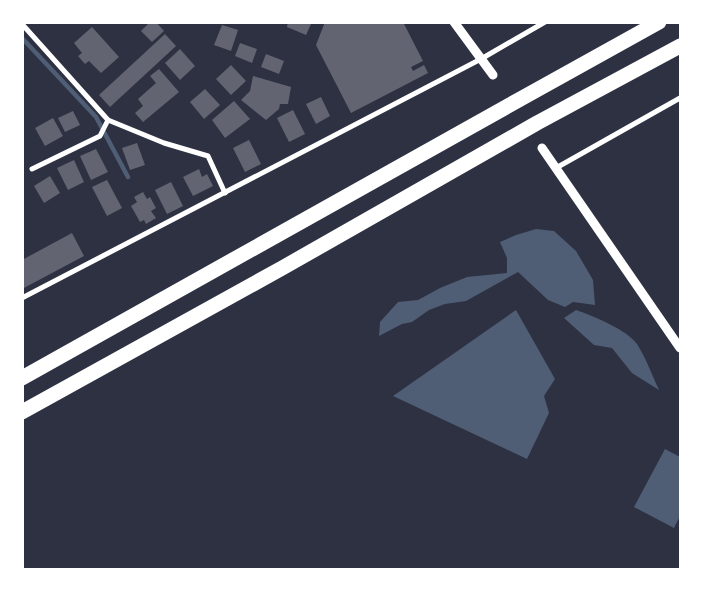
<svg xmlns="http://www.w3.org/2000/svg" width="703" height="592" viewBox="0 0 703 592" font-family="'Source Sans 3',sans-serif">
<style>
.water{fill:#4f5d75}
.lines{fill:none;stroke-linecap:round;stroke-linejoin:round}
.stream{stroke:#4f5d75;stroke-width:4.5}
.building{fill:#626471}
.minor{stroke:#fff;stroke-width:5}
.tertiary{stroke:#fff;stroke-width:9}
.motorway{stroke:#fff;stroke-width:15}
</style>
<rect width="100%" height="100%" fill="#2d3142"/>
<g class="water">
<path d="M536,229L554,231L576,251L593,280L595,305L573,302L565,307L548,300L518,272L466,301L445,304L429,310L412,322L402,324L379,336L380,322L398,302L418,300L440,288L467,277L507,273V258L500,242L516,235Z"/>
<path d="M516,310L555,379L544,396L549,413L527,459L393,396Z"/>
<path d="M576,310C593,316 626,329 637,344C646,358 652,375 659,390L632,373L612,348L594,345L564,318Z"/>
<path d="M665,449L680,457V516L674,528L634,507Z"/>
</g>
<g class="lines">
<path class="stream" d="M22,38L96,117L128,177"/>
</g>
<g class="building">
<path d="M150,22H156L164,31L152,42L141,31Z"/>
<path d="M288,22H306L311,24L306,35L287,27Z"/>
<path d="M325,22H403L423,61L411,67L413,71L424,65L428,73L351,113L316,45Z"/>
<path d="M222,25L238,30L231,51L214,45Z"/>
<path d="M92,27L119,57L101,73L89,61L85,64L78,56L82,53L74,43Z"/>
<path d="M165,34L176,46L110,107L99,95Z"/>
<path d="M240,43L257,49L252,63L235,56Z"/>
<path d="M180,49L195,66L180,80L165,63Z"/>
<path d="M266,54L284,61L279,74L261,67Z"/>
<path d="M231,65L246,81L231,95L216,79Z"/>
<path d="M159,69L179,92L143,122L135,113L143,106L138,99L156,83L150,76Z"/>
<path d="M253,76L291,87L288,104H280L279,109L266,120L241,100L250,91Z"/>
<path d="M205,89L220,105L204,119L190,102Z"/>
<path d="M321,97L330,116L316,124L306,104Z"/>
<path d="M234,101L250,119L225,138L212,120Z"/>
<path d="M293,110L305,134L289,142L277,118Z"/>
<path d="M73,111L80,125L65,132L58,118Z"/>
<path d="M53,118L63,136L45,146L35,128Z"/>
<path d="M249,140L261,164L245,172L233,148Z"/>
<path d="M137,143L145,165L130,170L122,148Z"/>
<path d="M96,149L108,172L91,180L80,156Z"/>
<path d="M74,160L84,182L68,190L57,168Z"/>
<path d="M199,169L202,177L207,174L213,186L193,196L183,177Z"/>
<path d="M50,176L60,193L44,203L34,186Z"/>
<path d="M107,180L122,208L107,216L92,187Z"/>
<path d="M171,182L183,206L167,214L155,190Z"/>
<path d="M143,192L147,199L150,197L156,208L151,211L156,218L146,224L144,220L140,222L131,206L137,202L134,197Z"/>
<path d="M72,233L84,256L22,289V260Z"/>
</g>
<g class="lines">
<g class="minor">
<path d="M22,24L108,120L100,136L32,169"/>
<path d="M108,120L164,143L208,156L225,193"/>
<path d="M556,168L680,98"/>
<path d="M22,298L481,59L545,22"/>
</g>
<g class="tertiary">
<path d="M454,22L493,75"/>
<path d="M542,148L680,348"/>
</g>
<g class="motorway">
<path d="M22,378L524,97L659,22"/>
<path d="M22,412L284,267L537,123L680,46"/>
</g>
</g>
<rect width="703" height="592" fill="none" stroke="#ffffff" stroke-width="48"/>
</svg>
